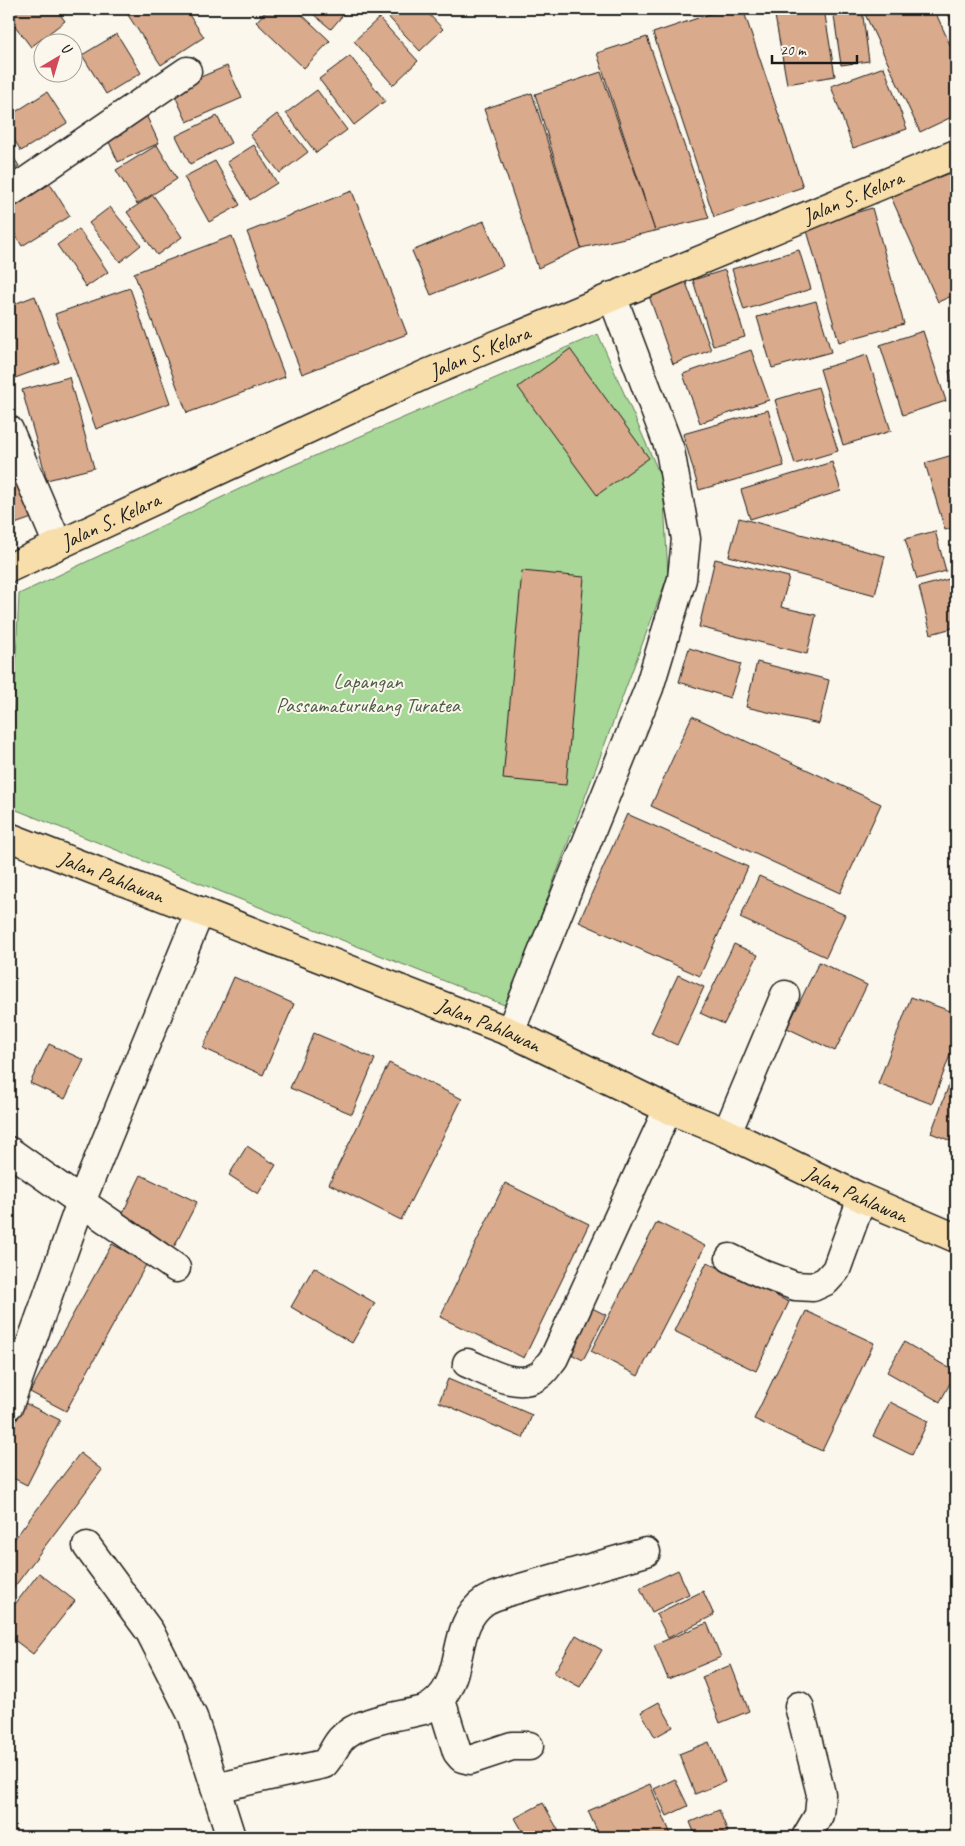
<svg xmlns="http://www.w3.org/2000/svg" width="965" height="1846" viewBox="0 0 965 1846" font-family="Caveat,sans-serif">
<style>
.green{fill:#a8d898;stroke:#627a5a}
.building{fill:#d9aa8b;stroke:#1c1c1c}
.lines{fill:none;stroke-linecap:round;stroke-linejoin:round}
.minor-casing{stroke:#1c1c1c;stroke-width:31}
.major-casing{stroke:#1c1c1c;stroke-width:31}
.highway-casing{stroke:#1c1c1c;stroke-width:31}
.minor{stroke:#fbf7ec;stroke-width:28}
.major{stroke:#f8deab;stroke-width:28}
.highway{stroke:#f8deab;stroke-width:28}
.labels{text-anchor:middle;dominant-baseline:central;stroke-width:4;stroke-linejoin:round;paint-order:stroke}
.street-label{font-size:21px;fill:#1c1c1c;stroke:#fbf7ec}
.park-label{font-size:21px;fill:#4d5e47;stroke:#fbf7ec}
</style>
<rect width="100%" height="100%" fill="#fbf7ec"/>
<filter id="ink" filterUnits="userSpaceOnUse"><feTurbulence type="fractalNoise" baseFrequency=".02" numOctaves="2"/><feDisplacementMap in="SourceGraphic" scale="10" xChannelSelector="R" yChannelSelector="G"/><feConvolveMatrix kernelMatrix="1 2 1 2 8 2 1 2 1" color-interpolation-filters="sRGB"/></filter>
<g filter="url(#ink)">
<path class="green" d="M598,334L663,482L668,575L507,1006L9,807L19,594L254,482Z"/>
<g class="building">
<path d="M9,9H56L65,21L31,47L9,18Z"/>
<path d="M132,9H185L204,37L161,65L126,12Z"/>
<path d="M268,9H296L330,41L304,68L256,22Z"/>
<path d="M307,9H348L331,29Z"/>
<path d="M381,9H424L443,29L420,51Z"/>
<path d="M725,9H743L803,187L714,217L653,33Z"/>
<path d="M824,9L835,76L787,84L775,16Z"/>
<path d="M833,9H862L869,61L841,65Z"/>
<path d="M876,9H934L956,58V115L920,132L865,14Z"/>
<path d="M946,9H956V32Z"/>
<path d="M379,18L418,61L393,85L354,41Z"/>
<path d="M117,34L141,73L106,94L82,55Z"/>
<path d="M647,37L709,218L655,231L597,53Z"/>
<path d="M350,56L385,101L354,125L319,79Z"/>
<path d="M227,66L242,98L187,122L172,89Z"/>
<path d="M884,67L907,129L853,148L831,86Z"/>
<path d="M601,72L655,231L581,248L535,94Z"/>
<path d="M317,90L347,130L316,153L286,113Z"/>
<path d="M47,92L67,123L21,151L9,131V116Z"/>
<path d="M532,93L581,248L538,268L484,109Z"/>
<path d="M277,114L308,152L280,173L250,135Z"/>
<path d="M146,115L159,143L118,162L105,133Z"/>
<path d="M217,116L231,143L190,164L176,136Z"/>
<path d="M157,145L177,179L137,204L116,170Z"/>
<path d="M254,145L277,183L250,200L227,162Z"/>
<path d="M9,150L19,166L9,173Z"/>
<path d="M215,161L240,205L209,222L184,177Z"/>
<path d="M956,168V294L938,302L891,197Z"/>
<path d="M50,184L70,216L22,246L9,224V209Z"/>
<path d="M352,191L407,334L302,374L247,232Z"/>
<path d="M153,195L182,237L157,255L127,212Z"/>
<path d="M110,207L141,245L120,262L89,223Z"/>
<path d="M872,208L904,324L839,342L806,227Z"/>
<path d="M484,221L503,266L431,295L412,251Z"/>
<path d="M79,229L108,272L86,287L57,245Z"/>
<path d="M232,236L285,377L187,413L134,273Z"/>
<path d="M799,250L811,289L744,310L732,269Z"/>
<path d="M725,270L745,337L713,346L693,280Z"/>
<path d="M685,280L711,350L673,364L648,293Z"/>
<path d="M130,288L170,403L96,429L55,314Z"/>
<path d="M35,296L59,362L15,378L9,361V306Z"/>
<path d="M816,301L831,352L772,368L757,317Z"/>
<path d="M923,331L946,401L903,415L880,345Z"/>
<path d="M570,349L649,458L597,495L518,387Z"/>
<path d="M751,350L769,400L700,423L683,374Z"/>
<path d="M867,355L891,431L843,445L820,369Z"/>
<path d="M956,369V395L949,371Z"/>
<path d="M69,377L94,468L47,480L22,390Z"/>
<path d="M818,387L838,451L795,464L775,400Z"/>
<path d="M768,410L784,466L699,490L683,434Z"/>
<path d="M956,454V527L945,530L925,463Z"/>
<path d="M9,457L32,518L9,526Z"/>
<path d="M832,462L841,491L750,519L741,490Z"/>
<path d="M739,518L885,556L875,595L729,556Z"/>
<path d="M935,531L946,571L917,579L905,539Z"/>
<path d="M715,559L789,577L781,607L816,615L807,654L699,627Z"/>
<path d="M522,571L584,577L566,785L503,779Z"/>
<path d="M949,579L956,607V627L931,634L919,587Z"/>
<path d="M689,648L741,664L730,698L679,682Z"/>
<path d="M757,662L829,680L819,724L746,707Z"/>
<path d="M692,716L881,804L840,893L651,806Z"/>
<path d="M627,814L748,867L700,976L579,922Z"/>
<path d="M759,876L845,915L826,957L740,918Z"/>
<path d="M734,944L758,955L724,1024L700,1013Z"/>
<path d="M819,962L867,985L835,1051L787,1028Z"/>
<path d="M678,975L704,987L677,1045L651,1033Z"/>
<path d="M234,977L294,1004L263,1075L203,1048Z"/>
<path d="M911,997L956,1013V1039L932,1104L878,1084Z"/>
<path d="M314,1033L375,1059L352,1114L290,1088Z"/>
<path d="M49,1044L84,1060L65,1099L30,1083Z"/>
<path d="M389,1063L462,1099L401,1220L329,1184Z"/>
<path d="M956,1066V1143L931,1133Z"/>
<path d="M247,1146L276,1165L258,1194L229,1175Z"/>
<path d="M141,1175L197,1202L174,1247L119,1221Z"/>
<path d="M505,1183L589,1224L524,1358L440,1317Z"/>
<path d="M657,1222L705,1246L638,1376L591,1351Z"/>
<path d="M112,1244L147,1263L66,1411L30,1392Z"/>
<path d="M707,1262L789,1302L756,1371L674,1331Z"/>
<path d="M314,1267L375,1303L352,1343L291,1307Z"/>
<path d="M584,1304L606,1315L583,1360L561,1349Z"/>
<path d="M806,1311L874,1343L822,1451L754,1419Z"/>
<path d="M904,1342L956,1372L940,1402L887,1372Z"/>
<path d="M448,1379L532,1415L523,1438L439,1402Z"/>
<path d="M890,1402L928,1421L912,1455L873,1436Z"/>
<path d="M25,1403L60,1420L27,1485L9,1476V1436Z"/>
<path d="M80,1453L102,1470L9,1594V1546Z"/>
<path d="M678,1570L689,1594L652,1612L640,1588Z"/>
<path d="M39,1573L75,1601L33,1654L9,1636V1612Z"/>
<path d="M703,1591L714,1615L668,1638L656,1614Z"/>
<path d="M707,1623L721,1657L668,1679L654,1645Z"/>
<path d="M576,1635L602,1650L580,1687L554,1673Z"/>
<path d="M731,1665L749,1711L720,1723L702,1677Z"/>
<path d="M659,1702L673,1727L655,1737L641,1712Z"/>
<path d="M709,1742L725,1782L695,1794L679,1754Z"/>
<path d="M675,1779L688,1806L667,1816L654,1789Z"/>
<path d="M650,1784L672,1837H600L588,1811Z"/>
<path d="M543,1803L562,1837H526L515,1818Z"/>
<path d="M719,1810L728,1832L714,1837H696L690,1822Z"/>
</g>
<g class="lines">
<g class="minor-casing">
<g id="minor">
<path d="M9,193L187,71"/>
<path d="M9,430L58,545"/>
<path d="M510,1032L649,688L682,579L686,539L670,450L612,296"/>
<path d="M727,1133L785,995"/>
<path d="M9,1151L81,1202L9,1405"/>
<path d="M730,1258L763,1274L795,1286L813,1287L826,1281L836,1270L862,1198"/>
<path d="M176,1268L81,1202L200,911"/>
<path d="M467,1363C488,1372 517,1390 538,1376C544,1373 549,1364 554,1358L668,1109"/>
<path d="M87,1546L150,1632L193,1717L231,1837"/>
<path d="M441,1700L457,1752L462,1758L470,1760L512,1746H529"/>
<path d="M799,1706L821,1794L819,1815L806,1837"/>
<path d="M215,1788L324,1764C331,1757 334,1747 341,1739C358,1720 401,1716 424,1710C471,1688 446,1627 485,1601C491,1597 500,1595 507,1592L646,1552"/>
</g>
</g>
<g class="major-casing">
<g id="major">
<path id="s1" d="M9,568L424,375L956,154"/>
</g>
</g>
<g class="highway-casing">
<g id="highway">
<path id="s2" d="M9,837L510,1032L668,1109L727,1133L862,1198L956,1238"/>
</g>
</g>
<use href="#minor" class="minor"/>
<use href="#major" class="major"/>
<use href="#highway" class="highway"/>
</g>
</g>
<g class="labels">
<g class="street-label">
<text stroke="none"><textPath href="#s1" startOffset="922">Jalan S. Kelara</textPath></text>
<text stroke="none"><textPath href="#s1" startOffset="518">Jalan S. Kelara</textPath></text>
<text stroke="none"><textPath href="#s1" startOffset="112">Jalan S. Kelara</textPath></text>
<text stroke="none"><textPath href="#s2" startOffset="110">Jalan Pahlawan</textPath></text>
<text stroke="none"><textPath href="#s2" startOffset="515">Jalan Pahlawan</textPath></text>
<text stroke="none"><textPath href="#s2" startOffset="920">Jalan Pahlawan</textPath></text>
</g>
<g class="park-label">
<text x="368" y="681">Lapangan<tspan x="368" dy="24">Passamaturukang Turatea</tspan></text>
</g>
</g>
<rect width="965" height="1846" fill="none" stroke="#fbf7ec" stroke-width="30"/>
<rect x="15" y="15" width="935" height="1816" fill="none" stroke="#1c1c1c" stroke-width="2" filter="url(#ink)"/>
<g transform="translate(58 58) rotate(38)"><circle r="24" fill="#fbf7ec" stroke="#a29f99"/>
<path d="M0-4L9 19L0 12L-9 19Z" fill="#d1495b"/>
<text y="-8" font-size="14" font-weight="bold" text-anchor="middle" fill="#1c1c1c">U</text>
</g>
<path d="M772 55v8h85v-8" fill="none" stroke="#1c1c1c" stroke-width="2.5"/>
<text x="780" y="55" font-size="15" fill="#1c1c1c" stroke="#fbf7ec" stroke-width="4" paint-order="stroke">20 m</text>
</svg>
